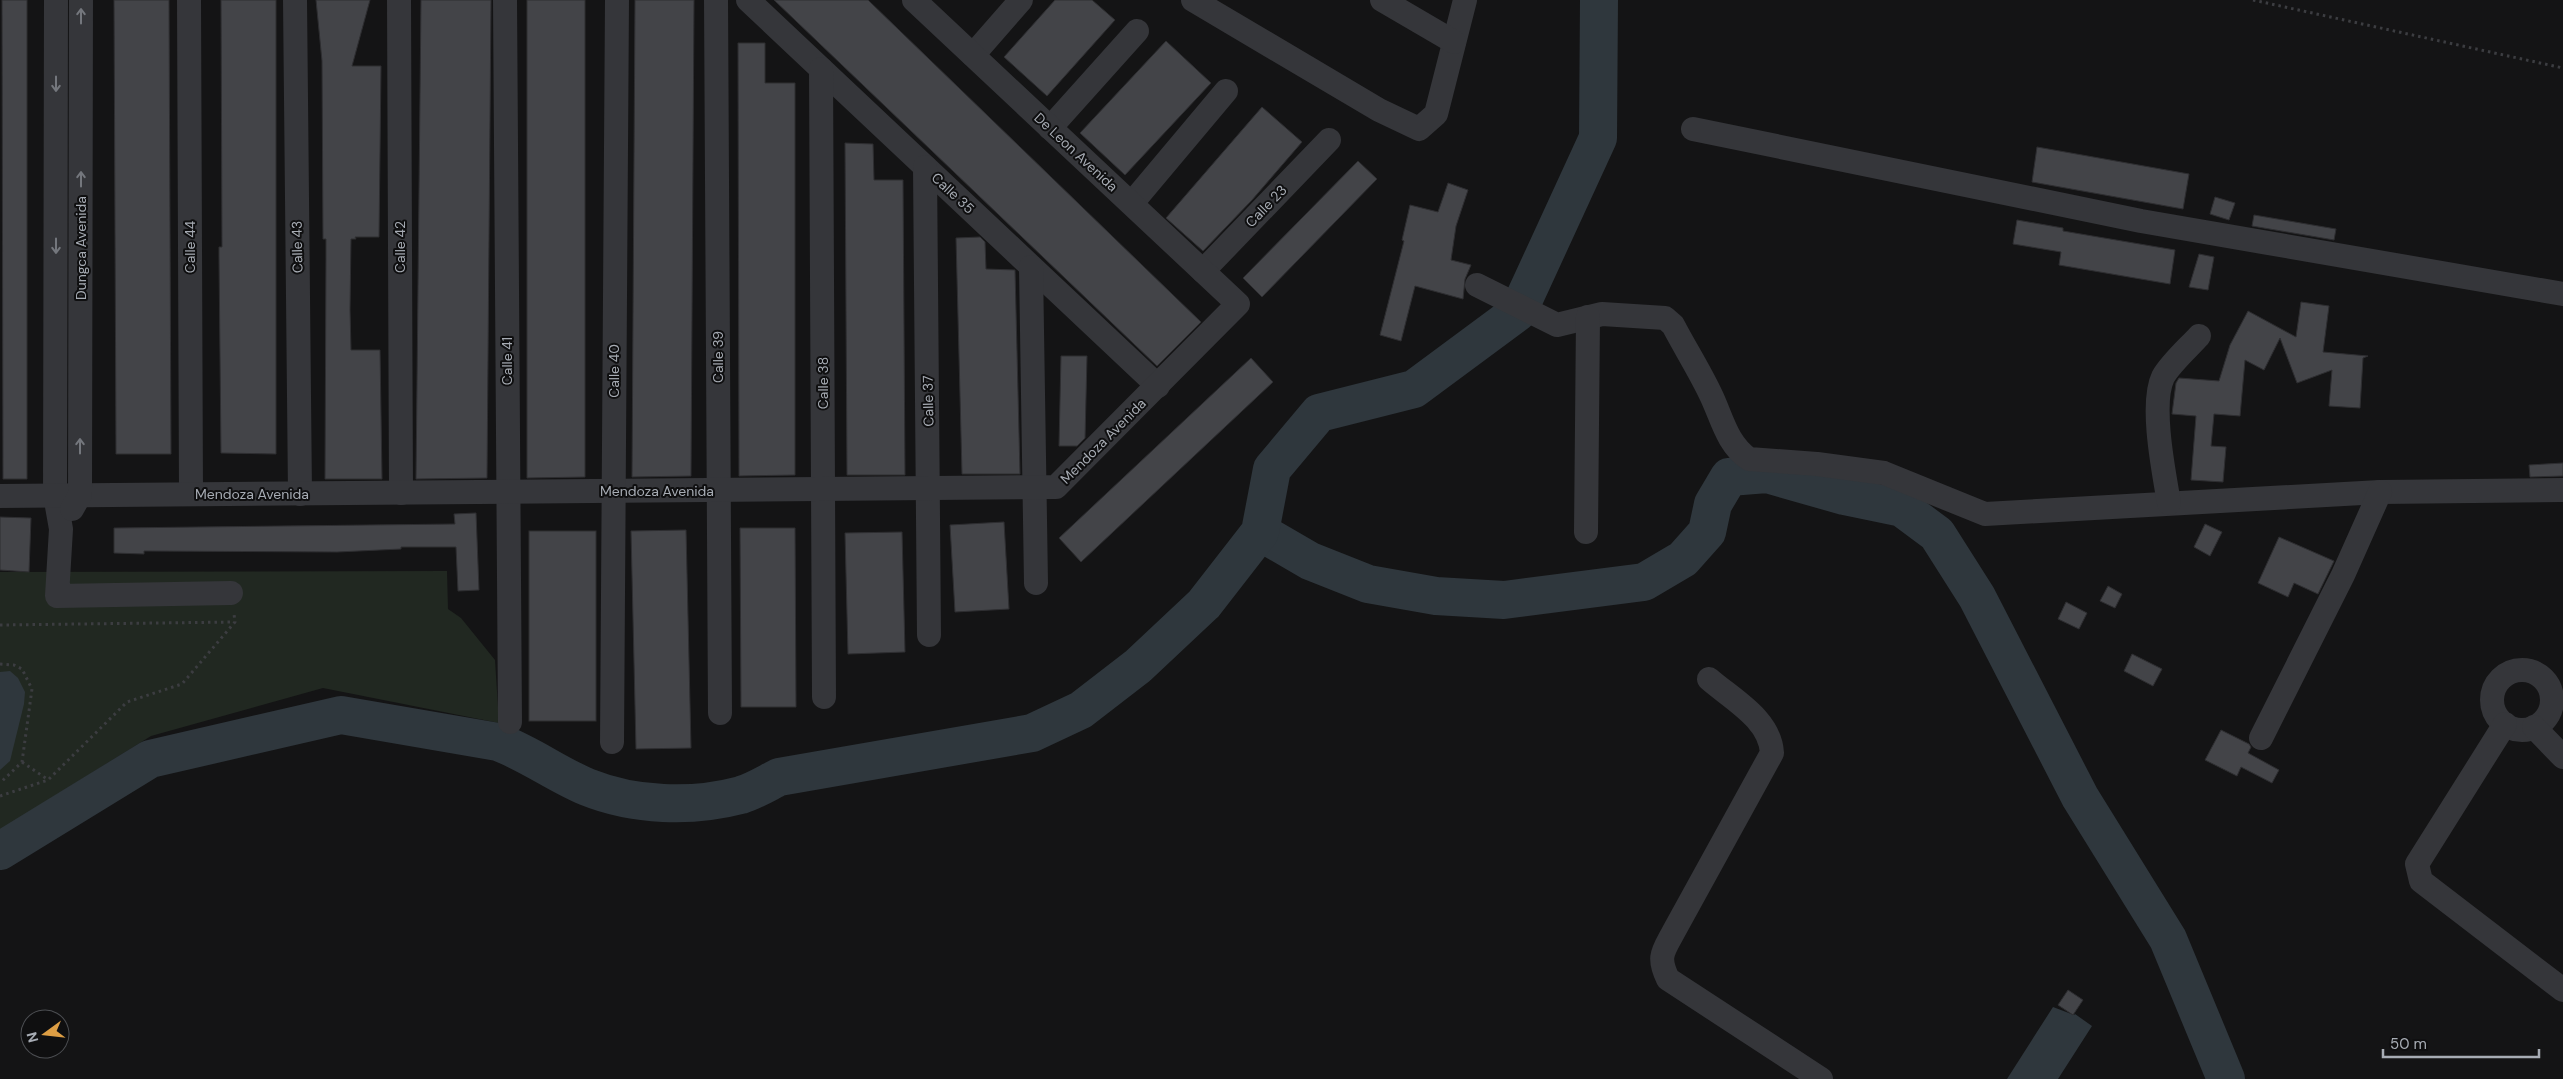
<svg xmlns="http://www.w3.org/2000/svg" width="2563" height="1079" viewBox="0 0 2563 1079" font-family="'DM Sans',sans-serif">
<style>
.park{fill:#212821}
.water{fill:#2f373d}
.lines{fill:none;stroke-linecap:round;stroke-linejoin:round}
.river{stroke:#2f373d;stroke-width:38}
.building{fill:#434448;stroke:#2e2e31}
.path{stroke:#3c3d41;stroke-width:3;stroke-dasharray:2.5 4;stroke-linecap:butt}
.minor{stroke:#35363a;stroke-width:24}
.oneway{stroke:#74777d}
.labels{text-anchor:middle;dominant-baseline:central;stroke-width:4;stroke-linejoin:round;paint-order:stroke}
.street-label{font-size:14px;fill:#a7acb4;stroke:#0f0f10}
</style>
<rect width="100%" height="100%" fill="#141415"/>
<path class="park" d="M447,571L448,609L461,618L495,660L499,723L323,688L151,736L0,830V572Z"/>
<g class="water">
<path d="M10,671L18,678L25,692L24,704L10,761L0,770V672Z"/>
<path d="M2053,1007L2074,1015L2075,1014L2092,1026L2058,1079H2007Z"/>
</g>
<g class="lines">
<g class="river">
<path d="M1260,532L1310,561L1368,584L1436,596L1504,600L1644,582L1683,559L1707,532L1713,504L1729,477L1767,474L1844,496L1902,508L1937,534L1977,597L2080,797L2168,939L2226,1079"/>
<path d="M0,851L150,759L341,715L498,742C530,754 556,774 587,787C634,806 692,808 741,795C754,791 767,783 779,777L1032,733L1081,710L1138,666L1204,604L1260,532L1272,469L1319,413L1414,389L1518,312L1598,138L1599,0"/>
</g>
</g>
<g class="building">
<path d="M2,0H27V479H3Z"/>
<path d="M114,0H169L171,454H116Z"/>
<path d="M221,0H276V454L221,453L219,257V247H222Z"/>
<path d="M316,0H370L352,66H381L379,237H355L356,239H351L350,310L351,350H380L382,479H325L326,257V239H323L322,61Z"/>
<path d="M421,0H491L487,478L416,479Z"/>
<path d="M527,0H585V477L527,478Z"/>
<path d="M635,0H694L691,476L632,477Z"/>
<path d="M774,0H868L1201,322L1157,366Z"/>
<path d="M1055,0H1092L1115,20L1047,96L1004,57Z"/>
<path d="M1166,41L1211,83L1125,175L1080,133Z"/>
<path d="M738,43H765V83H795V475L739,476Z"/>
<path d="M1262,107L1302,142L1252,200L1203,251L1166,218Z"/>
<path d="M845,143L873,144L874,180H903L905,475H847Z"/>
<path d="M2037,147L2189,174L2183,209L2032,182Z"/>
<path d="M1358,161L1377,179L1262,297L1243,278Z"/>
<path d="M1448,183L1468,190L1456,226L1451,260L1471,265L1465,279L1463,299L1415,286L1401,341L1380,335L1404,241L1402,240L1410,205L1438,212Z"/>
<path d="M2215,197L2235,203L2229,220L2210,214Z"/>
<path d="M2254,215L2336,229L2334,240L2252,226Z"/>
<path d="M2017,220L2063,228V231L2175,250L2170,284L2059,265L2061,252L2013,244Z"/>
<path d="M980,237L985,242L986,269L1015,270L1020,474H962L956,238Z"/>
<path d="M2199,254L2214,257L2208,290L2189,287Z"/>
<path d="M2301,302L2329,306L2323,352L2368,356L2363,358L2360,408L2329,406L2332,370L2297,383L2280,338L2264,370L2245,360L2240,416L2214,414L2211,446L2226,447L2223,482L2191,480L2196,416L2172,414L2176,383L2179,378L2219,381L2230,345L2248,311L2296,337Z"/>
<path d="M1061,356H1087L1085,438L1077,446H1059Z"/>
<path d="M1251,358L1273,382L1081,562L1059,538Z"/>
<path d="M2563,463V476L2530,477L2529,465Z"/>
<path d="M476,513L479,590L458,591L456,547H401V549L337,552L144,551V554L114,553V528L455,524L454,514Z"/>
<path d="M0,517L31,518L29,572L0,570Z"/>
<path d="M1004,522L1009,609L955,612L950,525Z"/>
<path d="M2205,524L2222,532L2210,556L2194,547Z"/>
<path d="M740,528H795L796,707H741Z"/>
<path d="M686,530L691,748L636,749L631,531Z"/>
<rect x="529" y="531" width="67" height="190"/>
<path d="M902,532L905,652L848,654L845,533Z"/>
<path d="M2279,537L2334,561L2318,594L2294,583L2288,597L2258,583Z"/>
<path d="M2108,586L2122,594L2115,608L2100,601Z"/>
<path d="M2066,602L2087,613L2079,629L2058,619Z"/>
<path d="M2132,654L2162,669L2153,686L2124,671Z"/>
<path d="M2221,730L2249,744L2251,747L2248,753L2279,770L2272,783L2241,767L2237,776L2205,760Z"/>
<path d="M2068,990L2083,1000L2073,1015L2058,1005Z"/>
</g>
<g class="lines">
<g class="path">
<path d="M2253,0L2563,68"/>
<path d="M0,625L234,622"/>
<path d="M0,664L14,665L22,669L32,689L22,762L0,783"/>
<path d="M22,762L47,779"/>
<path d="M0,796L48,780L127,702L182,684L235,622L234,614"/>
</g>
<g class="minor">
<path d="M56,0L55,495L61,529L57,596L231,593"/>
<path d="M189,0L191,494"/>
<path d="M295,0L300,494"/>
<path d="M399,0L401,493"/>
<path d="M505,0L510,722"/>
<path d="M716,0L720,713"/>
<path d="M748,0L1158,386"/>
<path d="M1193,0L1379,110L1419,129L1436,114L1465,0"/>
<path d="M1382,0L1454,42"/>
<path d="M973,55L1021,0"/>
<path d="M821,69L824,697"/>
<path d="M1050,128L1137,31"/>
<path d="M1693,129L2141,221L2563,294"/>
<path d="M925,167L929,635"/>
<path d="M1132,203L1226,91"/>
<path d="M1031,267L1036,583"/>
<path d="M1203,271L1329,140"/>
<path d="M1477,285L1557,325L1602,314L1665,318L1673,325C1685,348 1699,370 1710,393C1722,417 1726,443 1749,459L1817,464L1884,473L1985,514L2380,492L2563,490"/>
<path d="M0,496L1056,487L1238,304L914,0"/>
<path d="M2169,503C2164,473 2150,404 2163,377C2170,364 2189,347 2199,336"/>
<path d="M72,509L80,495L81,0"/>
<path d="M1586,532L1588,317"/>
<circle cx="2522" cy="700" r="30"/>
<path d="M1709,679C1733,700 1770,719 1772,753L1674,931C1663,952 1657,956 1668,979L1821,1079"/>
<path d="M2505,724L2417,864L2421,881L2563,990"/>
<path d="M2534,727L2563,757"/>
<path d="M2261,738L2343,575L2380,492"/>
<path d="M612,742L617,0"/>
</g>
</g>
<defs><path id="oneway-shaft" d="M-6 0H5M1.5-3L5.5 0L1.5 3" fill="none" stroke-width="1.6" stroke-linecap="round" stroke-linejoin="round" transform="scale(1.25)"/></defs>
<g class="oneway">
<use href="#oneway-shaft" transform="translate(81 16) rotate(-90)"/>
<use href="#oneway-shaft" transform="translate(56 84) rotate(90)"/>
<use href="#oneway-shaft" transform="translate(81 179) rotate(-90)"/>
<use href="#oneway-shaft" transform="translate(56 246) rotate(90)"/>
<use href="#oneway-shaft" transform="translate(80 446) rotate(-90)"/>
</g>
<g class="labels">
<g class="street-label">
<text transform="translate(1076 152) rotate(43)">De Leon Avenida</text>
<text transform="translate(953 193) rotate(43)">Calle 35</text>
<text transform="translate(1266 206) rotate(-46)">Calle 23</text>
<text transform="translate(190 247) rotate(-90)">Calle 44</text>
<text transform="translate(297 247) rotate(-91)">Calle 43</text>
<text transform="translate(400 247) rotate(-90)">Calle 42</text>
<text transform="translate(81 248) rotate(-90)">Dungca Avenida</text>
<text transform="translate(718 357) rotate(-90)">Calle 39</text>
<text transform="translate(507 361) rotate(-90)">Calle 41</text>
<text transform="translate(614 371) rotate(-90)">Calle 40</text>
<text transform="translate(823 383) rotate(-90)">Calle 38</text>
<text transform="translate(928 401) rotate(-91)">Calle 37</text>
<text transform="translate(1103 441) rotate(-45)">Mendoza Avenida</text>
<text x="657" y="491">Mendoza Avenida</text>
<text x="252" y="494">Mendoza Avenida</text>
</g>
</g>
<g transform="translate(45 1034) rotate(255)"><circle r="24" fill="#0f0f10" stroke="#4c4e52"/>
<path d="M0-4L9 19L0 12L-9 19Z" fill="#dd9e44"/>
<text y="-8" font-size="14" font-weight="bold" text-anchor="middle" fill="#a7acb4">N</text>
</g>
<path d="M2383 1049v8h156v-8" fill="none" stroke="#a7acb4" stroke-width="2.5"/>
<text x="2390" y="1049" font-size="15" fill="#a7acb4" stroke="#0f0f10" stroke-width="4" paint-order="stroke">50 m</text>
</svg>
